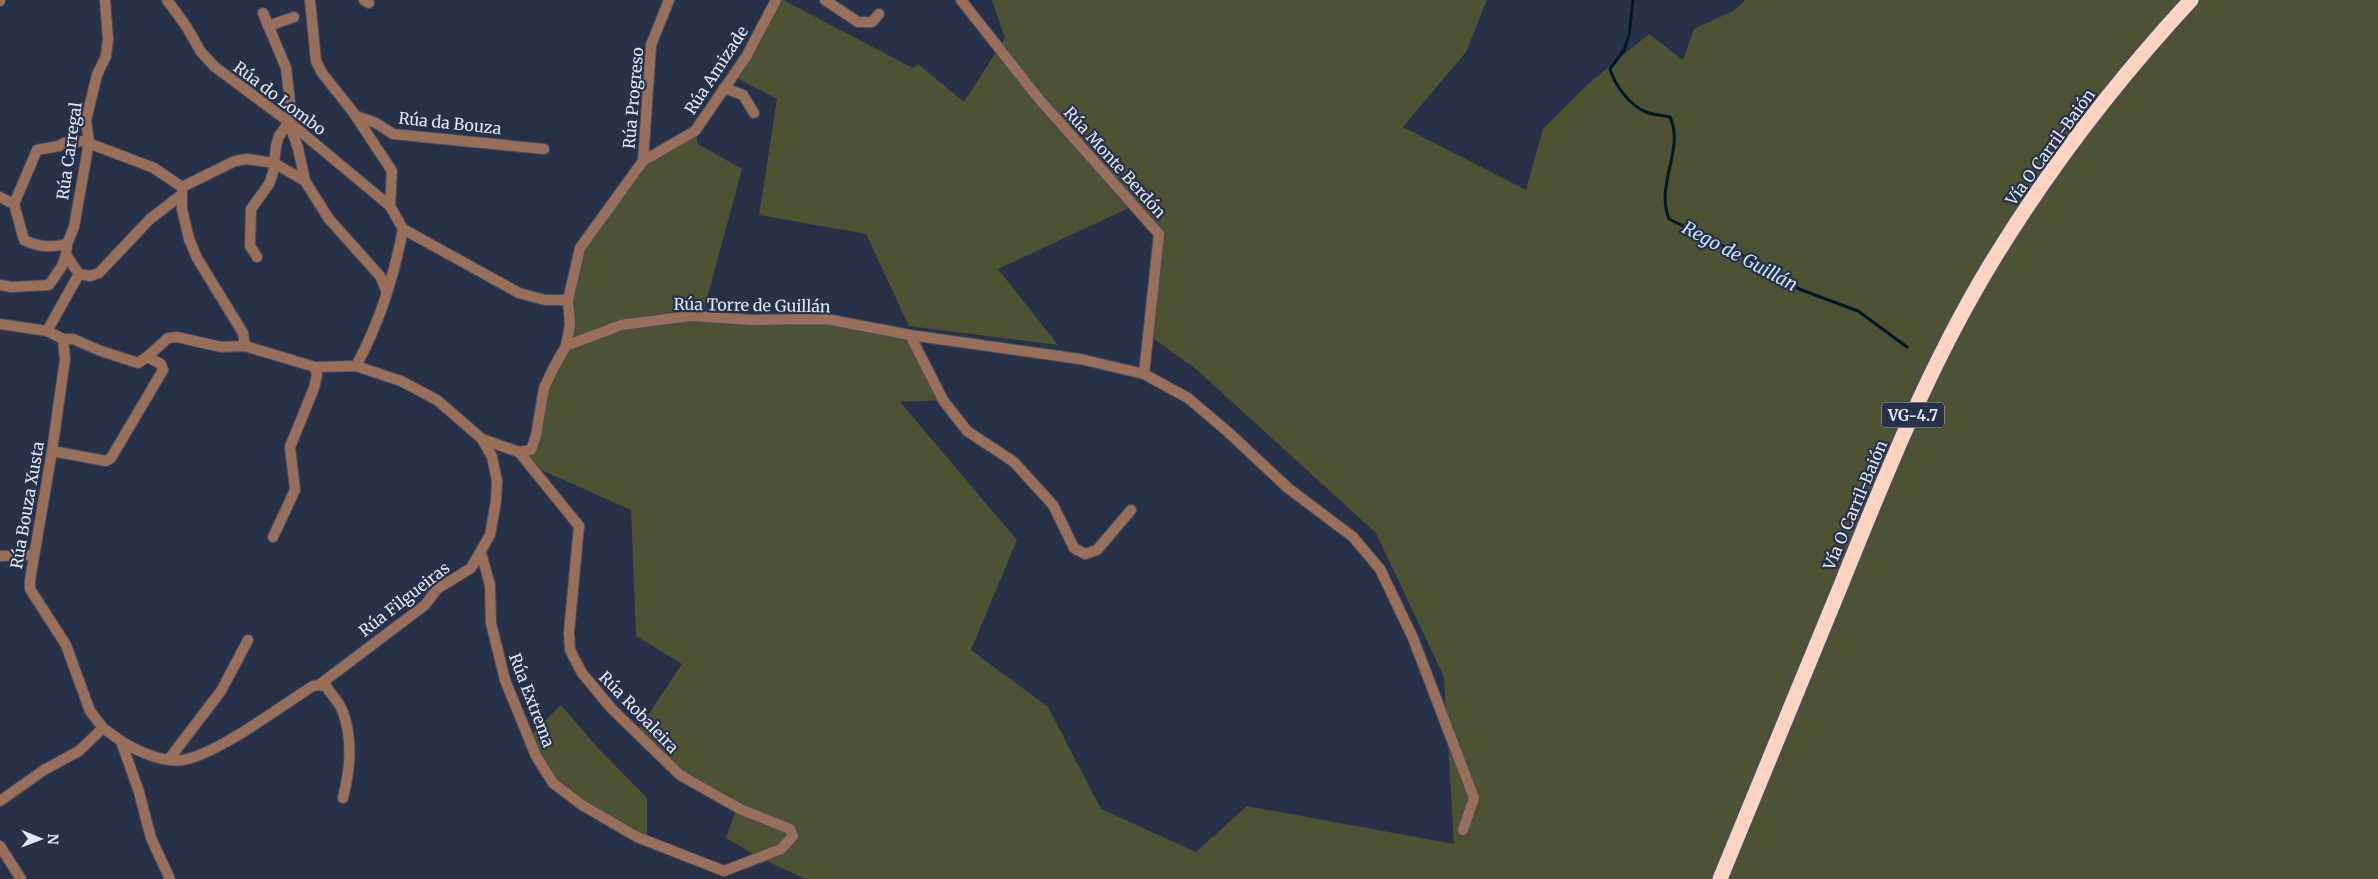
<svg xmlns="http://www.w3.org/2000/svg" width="2378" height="879" viewBox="0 0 2378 879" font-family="Merriweather,serif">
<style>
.green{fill:#4d5232}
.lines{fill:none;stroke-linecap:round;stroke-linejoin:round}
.stream{stroke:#001929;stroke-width:3}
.street-casing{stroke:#454f65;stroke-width:12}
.highway-casing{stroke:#454f65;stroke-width:18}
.street{stroke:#996f5a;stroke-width:10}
.highway{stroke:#fdd4bf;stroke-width:15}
.labels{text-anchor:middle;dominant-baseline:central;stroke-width:4.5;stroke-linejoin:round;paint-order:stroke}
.shield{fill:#273249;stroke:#a8b1c2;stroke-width:1}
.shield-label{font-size:15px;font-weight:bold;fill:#e0e7f6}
.street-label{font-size:16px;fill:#e0e7f6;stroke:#273249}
.water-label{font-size:18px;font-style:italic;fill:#c6e4f9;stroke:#273249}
</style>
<rect width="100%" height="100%" fill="#273249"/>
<g class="green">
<path d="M776,0H783L913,68L918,64L964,102L1005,38L992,0H1487L1466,52L1403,127L1526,190L1543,129L1588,84L1649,34L1683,60L1694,29L1735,10L1745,0H2378V879H806L760,858L726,838L737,807L680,775L638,730L682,664L636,636L631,510L528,464L544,388L566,346L568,300L580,248L643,161L695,131L698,144L742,169L702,317L826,319L910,335L943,400L900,402L1017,540L971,650L1048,707L1101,809L1196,852L1247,806L1454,844L1444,677L1376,533L1196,369L1153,338L1158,234L1133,206L998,269L1058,345L909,326L866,234L759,215L777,99L733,76Z"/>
<path d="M561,705L598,748L647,798V836L588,809L542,766L528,738Z"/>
</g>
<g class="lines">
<path class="stream" d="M1633,0L1629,35L1624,50L1610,69C1615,85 1629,105 1646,112C1653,115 1662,115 1670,117C1685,149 1655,184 1669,219L1766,267L1799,289L1858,311L1907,347"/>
<g class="street-casing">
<g id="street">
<path d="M167,0L186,26L201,52L215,67L289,122L390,206"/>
<path d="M310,0L316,61L322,73L353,112L392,171L390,206L403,229C394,276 379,324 356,366"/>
<path d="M364,0L369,3"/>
<path d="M825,0L858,22H872L879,14"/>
<path d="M961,0L1039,99L1159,234L1144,374"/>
<path d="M0,1V0"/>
<path d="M268,26L294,17"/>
<path d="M724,88L743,95L754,113"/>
<path d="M356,116L376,123L393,134L544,149"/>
<path d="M289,123L298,148L305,181"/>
<path d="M643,161L695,131L746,57L776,0"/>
<path d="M182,187L235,161L247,159L274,163L305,181L329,219L380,276L386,290"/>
<path d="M182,187V209L189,239L197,258L243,333L245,346"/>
<path d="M0,197L14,204L24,240C39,247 50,248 67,244"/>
<path d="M14,204L37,150L59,146L64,143L83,141L154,168L182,187"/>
<path d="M403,229L519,293L545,300H568"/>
<path d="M66,255L79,274L90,276L99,273L150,219L180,196"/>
<path d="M257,257L250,246L251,209L269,184L273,173L276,146L279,136L289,122L291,111L286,68L263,13"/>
<path d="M1,285L11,287L49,285L62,266L66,255L67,244L74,227L89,142L86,120L97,75L106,56L108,39L105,0"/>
<path d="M0,324L47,331L63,339H73L101,351L138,363L147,357L168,338L177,337L221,347L245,346L315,367L356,366L401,381L437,400L482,439L492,457L497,481L496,501L490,535L471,568L437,589L425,605L319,685L313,686C281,706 218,754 183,760C163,763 137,751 121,741"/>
<path d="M47,331L79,274"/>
<path d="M910,335L943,400L967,431L1014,462L1053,505L1074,548L1085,554L1097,550L1131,510"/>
<path d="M63,339L65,359L52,451L30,580V589L66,645L90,711L103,728L121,741L139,792L151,838L170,879"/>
<path d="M566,346L621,325L690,316L752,320L826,319L910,335L1080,359L1144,374L1188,398L1228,432L1288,488L1353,537L1380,569L1413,638L1474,798L1463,830"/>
<path d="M482,439L519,452L531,450L536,436L544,388L554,367L566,346L570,325L568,300L580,248L643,161L651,45L669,0"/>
<path d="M52,451L106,461L111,458L163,370L161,364L147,357"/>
<path d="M273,537L295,490L290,447L314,388L317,375L315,367"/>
<path d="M481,553L490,585L491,623L505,680L536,756L553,783L582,805L637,837L724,871L781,849L793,836L790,829L742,810L680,775L611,708L582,673L570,650L569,632L579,526L519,452"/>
<path d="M0,556L33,555"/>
<path d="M319,685L326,686C331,695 340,703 343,712C353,741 350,769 343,798"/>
<path d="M169,759L221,691L248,640"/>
<path d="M0,801L44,770L79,751L103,728"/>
<path d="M0,846L21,879"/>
</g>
</g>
<g class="highway-casing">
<path id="highway" d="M1720,879C1761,781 1801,683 1841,585C1885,476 1929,366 1990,265C2047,171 2116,81 2191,0"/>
</g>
<use href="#street" class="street"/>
<use href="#highway" class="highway"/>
</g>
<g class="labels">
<rect class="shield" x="1882" y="402.5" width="62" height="25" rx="4"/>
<g class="shield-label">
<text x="1913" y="415">VG-4.7</text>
</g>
<g class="street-label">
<text transform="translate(716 70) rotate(-57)">Rúa Amizade</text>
<text transform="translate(280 98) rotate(37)">Rúa do Lombo</text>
<text transform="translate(633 98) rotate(-85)">Rúa Progreso</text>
<text transform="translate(450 123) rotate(6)">Rúa da Bouza</text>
<text transform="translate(2050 147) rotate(-54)">Vía O Carril-Baión</text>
<text transform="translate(69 151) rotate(-82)">Rúa Carregal</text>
<text transform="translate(1115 162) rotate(48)">Rúa Monte Berdón</text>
<text transform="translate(752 305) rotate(1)">Rúa Torre de Guillán</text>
<text transform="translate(27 505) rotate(-80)">Rúa Bouza Xusta</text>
<text transform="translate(1855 505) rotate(-67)">Vía O Carril-Baión</text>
<text transform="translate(404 599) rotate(-38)">Rúa Filgueiras</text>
<text transform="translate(532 700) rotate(69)">Rúa Extrema</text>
<text transform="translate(639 712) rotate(46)">Rúa Robaleira</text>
</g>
<g class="water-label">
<text transform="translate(1740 256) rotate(28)">Rego de Guillán</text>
</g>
</g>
<g transform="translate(40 839) rotate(91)" stroke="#273249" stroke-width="4" paint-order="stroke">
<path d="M0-4L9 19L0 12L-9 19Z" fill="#e0e7f6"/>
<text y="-8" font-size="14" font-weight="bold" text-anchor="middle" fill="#e0e7f6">N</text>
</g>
</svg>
